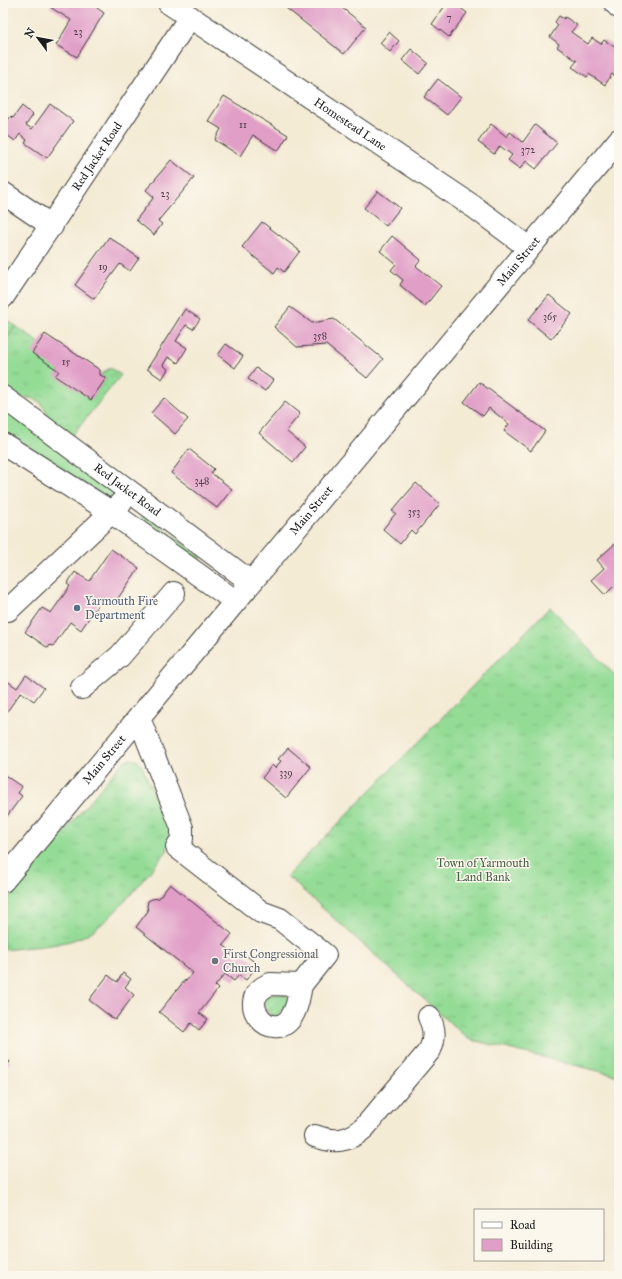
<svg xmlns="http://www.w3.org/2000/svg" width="622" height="1279" viewBox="0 0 622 1279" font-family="'IM FELL Great Primer',serif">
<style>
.grass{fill:url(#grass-tufts);stroke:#587c59}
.garden{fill:url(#garden-furrows);stroke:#587c59}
.building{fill:#e19fc8}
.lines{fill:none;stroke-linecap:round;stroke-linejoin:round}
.minor-casing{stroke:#3c3b38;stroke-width:24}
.major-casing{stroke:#3c3b38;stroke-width:24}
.minor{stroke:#fff;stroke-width:22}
.major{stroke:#fff;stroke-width:22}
.service-dot{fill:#5c6f8a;stroke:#fbf7ec;stroke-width:1.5}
.worship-dot{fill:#6b7280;stroke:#fbf7ec;stroke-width:1.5}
.labels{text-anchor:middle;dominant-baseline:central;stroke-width:3;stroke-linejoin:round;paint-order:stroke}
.number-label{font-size:10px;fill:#4d3d47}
.street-label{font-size:12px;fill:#1c1c1c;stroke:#fbf7ec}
.service-label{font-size:12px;fill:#4e5e75;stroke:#fbf7ec;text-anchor:start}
.park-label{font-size:12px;fill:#465f47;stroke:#fbf7ec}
.worship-label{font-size:12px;fill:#5b616d;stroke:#fbf7ec;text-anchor:start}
</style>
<defs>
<pattern id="grass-tufts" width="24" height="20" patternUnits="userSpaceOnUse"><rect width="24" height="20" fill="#94dc96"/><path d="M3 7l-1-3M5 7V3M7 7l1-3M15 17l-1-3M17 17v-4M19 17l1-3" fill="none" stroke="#7fbc81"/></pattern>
<pattern id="garden-furrows" width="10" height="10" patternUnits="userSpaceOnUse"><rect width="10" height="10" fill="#94dc96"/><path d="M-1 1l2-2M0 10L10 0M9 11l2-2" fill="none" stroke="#7fbc81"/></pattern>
</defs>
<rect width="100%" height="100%" fill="#fbf7ec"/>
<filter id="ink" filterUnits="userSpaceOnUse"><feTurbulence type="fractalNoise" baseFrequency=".025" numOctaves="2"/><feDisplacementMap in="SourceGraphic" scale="8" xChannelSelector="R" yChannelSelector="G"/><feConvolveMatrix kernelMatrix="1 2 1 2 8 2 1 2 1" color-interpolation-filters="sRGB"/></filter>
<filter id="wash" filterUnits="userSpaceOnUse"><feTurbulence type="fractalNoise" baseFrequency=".012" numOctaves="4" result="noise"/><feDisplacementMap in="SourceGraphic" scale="16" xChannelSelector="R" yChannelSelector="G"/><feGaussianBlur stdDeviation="0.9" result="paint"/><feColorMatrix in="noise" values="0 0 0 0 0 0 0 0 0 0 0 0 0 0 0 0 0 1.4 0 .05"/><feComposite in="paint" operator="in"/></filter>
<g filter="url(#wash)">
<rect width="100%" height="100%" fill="#f4ebd5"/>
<g class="grass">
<path d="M16,326L39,343L59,371L56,376L91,399L106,378L100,375L110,368L121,375L71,437L49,420L46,411L40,402L31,398L19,397L3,385V344Z"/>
<path d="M3,406L118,492L110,499L3,435Z"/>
<path d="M143,514L202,557L199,561L140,520Z"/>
<path d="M550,607L619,680V1076L468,1039L287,876Z"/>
<path d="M132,759L138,761L142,766L169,827L171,837L167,851C146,875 108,928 79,938C55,947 28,947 3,950V905L120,765L126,760Z"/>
</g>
<g class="garden">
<path d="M3,318L16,326L3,344Z"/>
<path d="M265,994L287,995L289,1000V1009L273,1018L261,1002Z"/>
</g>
<g id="blocks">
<g class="building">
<path d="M53,3H90L104,13L77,57L56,45L71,20L50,7Z"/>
<path d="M290,3H336L366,27L344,54L286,8Z"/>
<path d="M447,3H454L467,13L449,37L432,24Z"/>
<path d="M559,16L564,19L565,17L577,25L571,32L588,44L592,38L601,44L604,40L619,50V79L612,74L605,85L589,74L587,77L572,67L577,61L557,47L559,44L550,37L558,25L555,22Z"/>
<path d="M389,32L399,41L390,52L380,43Z"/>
<path d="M411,49L428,63L419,74L402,60Z"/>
<path d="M438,79L461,97L447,115L424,97Z"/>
<path d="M224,96L288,135L278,151L253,135L240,156L215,140L221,129L208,121Z"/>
<path d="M50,104L73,121L47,158L25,143L27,140L20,134L15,141L3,132V127L11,116L13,118L22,106L33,115L26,125L32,129Z"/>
<path d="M491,124L507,137L510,132L523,142L535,125L557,143L536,169L526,161L520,169L508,160L512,155L500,146L494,154L478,142Z"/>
<path d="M171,160L194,178L158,221L162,224L154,235L136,220L154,197L146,190Z"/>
<path d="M378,191L400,208L386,226L364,208Z"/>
<path d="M262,222L300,251L284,272L278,267L274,273L242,247Z"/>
<path d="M392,236L421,260L416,266L441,286L425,306L400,285L403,280L391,270L396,264L380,251Z"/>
<path d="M109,237L139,258L130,271L120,264L94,299L75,285Z"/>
<path d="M549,295L572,314L551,339L528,320Z"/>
<path d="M290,307L312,323L334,319L383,359L367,378L326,345L297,347L274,327Z"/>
<path d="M185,309L200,319L193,329L186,325L176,341L187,348L178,363L168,357L163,365L168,369L162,379L147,369Z"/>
<path d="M45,334L100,370V375L106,378L91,400L55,376L59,371L32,353Z"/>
<path d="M226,344L243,356L235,368L218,355Z"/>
<path d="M256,368L273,380L265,391L248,379Z"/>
<path d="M479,382L545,431L531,451L504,431L509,424L489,408L483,416L464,402Z"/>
<path d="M164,398L188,419L175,434L151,413Z"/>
<path d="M285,402L300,414L286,431L305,447L293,462L259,433Z"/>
<path d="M189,449L214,469L211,473L232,489L217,508L171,473Z"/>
<path d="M416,483L440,504L415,534L411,530L400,544L383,529L396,513L392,511Z"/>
<path d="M619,540V581L605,595L591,580L604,568L597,560Z"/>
<path d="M111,549L139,568L114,604L103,597L81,630L70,622L53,646L50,645L48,648L25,632L42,608L51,613L70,586L67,584L75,572L89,581Z"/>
<path d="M26,675L44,688L34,701L21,692L3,717V678L17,688Z"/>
<path d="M288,748L311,767L286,798L262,778L272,765L275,768L281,761L278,759Z"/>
<path d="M3,774L22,787L18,793L22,796L4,820L3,819Z"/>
<path d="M170,884L232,934L223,945L239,957L242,952L258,965L246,980L239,975L234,981L225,974L215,986L218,989L199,1013L208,1019L199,1030L191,1023L184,1032L159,1012L185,980L186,981L193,973L136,927L148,911L147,906L148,901L152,899L159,898Z"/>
<path d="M123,973L131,979L125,987L134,995L115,1020L89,1000L108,975L117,982Z"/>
<path d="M3,1055L10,1062L3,1069Z"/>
</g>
</g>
</g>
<g filter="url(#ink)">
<use href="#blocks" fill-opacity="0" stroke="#3c3b38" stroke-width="1"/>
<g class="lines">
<g class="minor-casing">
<g id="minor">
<path id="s1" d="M169,3L474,207L529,248"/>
<path d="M615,3L619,7"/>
<path d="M3,193L52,226"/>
<path id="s2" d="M3,297L190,17"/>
<path id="s3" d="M3,397L251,582"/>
<path d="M3,444L111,512L235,601"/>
<path d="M8,610L121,503"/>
<path d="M82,688L120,656L174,593"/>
<path d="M139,718L182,828V839L177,847L261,912L280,919L325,955L301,985"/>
<path d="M270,984L301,985C299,995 298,1007 292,1016C273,1047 231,1000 270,984Z"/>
<path d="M315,1136C334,1143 348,1142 364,1128L430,1050C435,1038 435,1029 429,1017"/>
</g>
</g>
<g class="major-casing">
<g id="major">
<path id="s4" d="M3,881L619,140"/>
</g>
</g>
<use href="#minor" class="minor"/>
<use href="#major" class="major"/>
</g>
</g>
<circle class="service-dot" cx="77" cy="608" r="4"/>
<circle class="worship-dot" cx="215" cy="961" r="4"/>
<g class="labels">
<g class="number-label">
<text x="449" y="18">7</text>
<text x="78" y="32">23</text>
<text x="243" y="125">11</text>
<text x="528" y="150">372</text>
<text x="165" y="194">23</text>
<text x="103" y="267">19</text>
<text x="550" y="317">365</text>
<text x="320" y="336">358</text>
<text x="66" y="362">15</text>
<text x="202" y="481">348</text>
<text x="414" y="512">353</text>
<text x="286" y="773">339</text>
</g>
<g class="street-label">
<text stroke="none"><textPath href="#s1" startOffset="218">Homestead Lane</textPath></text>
<text stroke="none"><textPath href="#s2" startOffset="169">Red Jacket Road</textPath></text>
<text stroke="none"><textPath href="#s4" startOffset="806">Main Street</textPath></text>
<text stroke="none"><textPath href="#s3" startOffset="155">Red Jacket Road</textPath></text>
<text stroke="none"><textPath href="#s4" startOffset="482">Main Street</textPath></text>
<text stroke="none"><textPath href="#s4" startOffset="158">Main Street</textPath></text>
</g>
<g class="service-label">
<text x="85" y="601">Yarmouth Fire<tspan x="85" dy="14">Department</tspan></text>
</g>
<g class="park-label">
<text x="483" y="863">Town of Yarmouth<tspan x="483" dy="14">Land Bank</tspan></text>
</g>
<g class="worship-label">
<text x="223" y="954">First Congressional<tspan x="223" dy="14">Church</tspan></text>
</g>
</g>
<rect width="622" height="1279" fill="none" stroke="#fbf7ec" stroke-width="16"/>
<rect x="474" y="1209" width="130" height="52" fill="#fbf7ec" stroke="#a29f99"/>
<rect x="482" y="1222" width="20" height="6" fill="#ffffff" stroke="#a29f99"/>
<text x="510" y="1229" font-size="12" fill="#1c1c1c">Road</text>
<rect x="482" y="1239" width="20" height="12" fill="#e19fc8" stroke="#a29f99"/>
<text x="510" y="1249" font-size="12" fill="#1c1c1c">Building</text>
<g transform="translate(38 38) rotate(302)" stroke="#fbf7ec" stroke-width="3" paint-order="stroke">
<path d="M0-3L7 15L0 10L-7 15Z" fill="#1c1c1c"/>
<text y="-6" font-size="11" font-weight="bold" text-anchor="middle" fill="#1c1c1c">N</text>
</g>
</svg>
